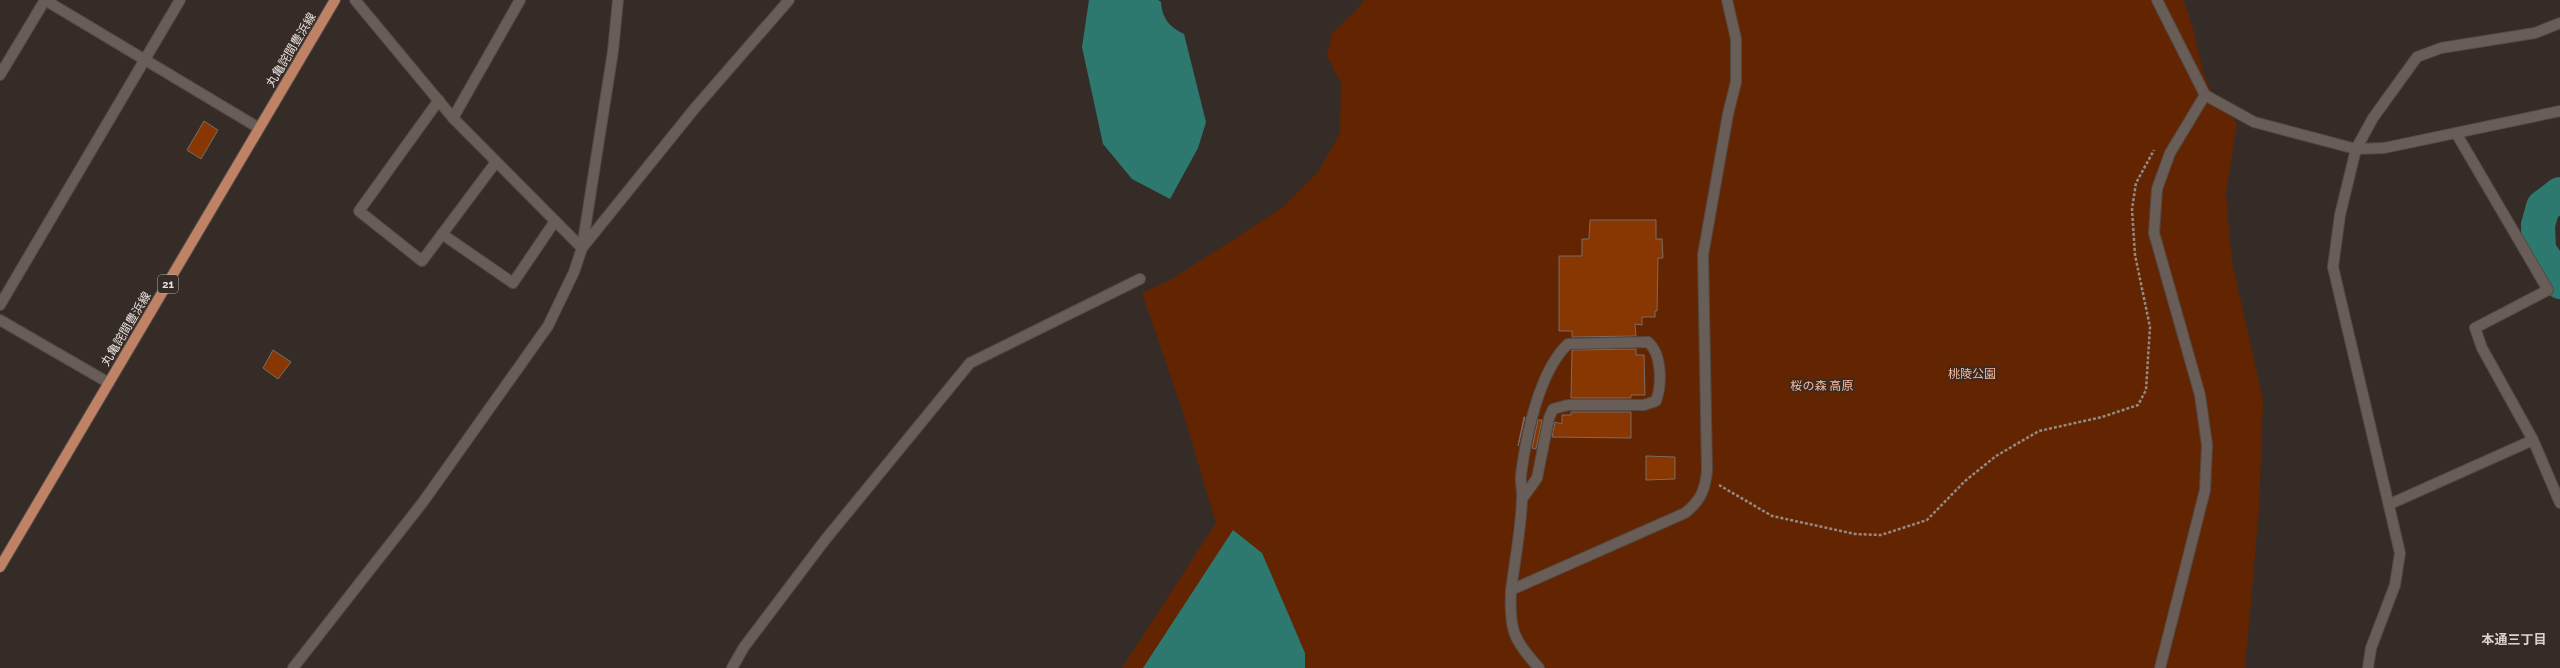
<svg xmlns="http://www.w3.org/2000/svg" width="2560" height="668" viewBox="0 0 2560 668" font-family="Raleway,'Noto Sans JP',sans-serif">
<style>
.green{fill:#632501}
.water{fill:#2d796f}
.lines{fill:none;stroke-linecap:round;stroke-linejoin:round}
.river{stroke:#2d796f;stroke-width:34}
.building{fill:#883602;stroke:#796d68}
.minor-casing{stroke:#524a46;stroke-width:12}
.major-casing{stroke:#524a46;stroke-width:12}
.path{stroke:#938a86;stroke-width:2.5;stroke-dasharray:3 2;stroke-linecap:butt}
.minor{stroke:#695d58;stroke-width:10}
.major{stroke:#c08265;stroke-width:10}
.labels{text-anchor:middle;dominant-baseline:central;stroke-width:3.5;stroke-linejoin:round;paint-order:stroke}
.shield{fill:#362c27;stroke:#b3aba8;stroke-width:1}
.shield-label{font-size:11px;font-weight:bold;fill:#e9e2df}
.street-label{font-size:12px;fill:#e9e2df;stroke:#362c27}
.park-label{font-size:12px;fill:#feb798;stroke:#362c27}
.neighbourhood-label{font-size:13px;font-weight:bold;fill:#dfd1cb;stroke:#362c27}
</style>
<rect width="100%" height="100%" fill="#362c27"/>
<path class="green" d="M1364,0H2183C2194,25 2197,51 2205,77C2211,95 2225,109 2237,123L2226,193L2232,262L2263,400L2259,509L2245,668H1122L1216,523L1182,409L1142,293L1174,278L1283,207L1318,172L1340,133L1341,84L1327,56L1332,33L1356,11Z"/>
<g class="water">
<path d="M1089,0H1158L1161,2C1162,18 1169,27 1184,34L1206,122L1198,148L1170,199L1132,179L1103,144L1082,47Z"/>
<path d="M1233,530L1262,553L1305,653V668H1143Z"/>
</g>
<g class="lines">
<path class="river" d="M2560,194L2543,207L2538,225L2539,250L2560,282"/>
</g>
<g class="building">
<path d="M204,121L218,130L201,159L187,150Z"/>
<path d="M1590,220H1656V239H1662L1663,258H1658L1657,311H1655V317H1642V325L1635,324L1636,336L1572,337V331H1559V256H1582V239H1589Z"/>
<path d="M1636,349V355H1644L1645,395H1631V398H1571L1572,350Z"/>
<path d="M273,350L291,362L278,379L263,368Z"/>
<path d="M1571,412H1631V438L1552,437L1555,422L1562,424V415H1571Z"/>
<path d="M1524,417H1525L1518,446Z"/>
<path d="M1538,420H1542L1536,449L1532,448Z"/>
<path d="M1646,456L1675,457V479L1646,480Z"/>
</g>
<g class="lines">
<g class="minor-casing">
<g id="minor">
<path d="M45,0L259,128"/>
<path d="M355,0L453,118L582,248L695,108L789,0"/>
<path d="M2157,0L2205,95L2254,122L2356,149L2384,148L2560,111"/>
<path d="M0,75L45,0"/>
<path d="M439,100L359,211L422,261L496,162"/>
<path d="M453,118L520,0"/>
<path d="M2456,133L2548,290L2475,328L2482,348L2533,440L2560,503"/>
<path d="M442,234L513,283L555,221"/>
<path d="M0,305L180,0"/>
<path d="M0,320L109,383"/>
<path d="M2390,504L2533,440"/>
<path d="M1511,590C1515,560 1521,529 1522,499C1523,491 1520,483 1521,475C1526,436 1539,371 1568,344L1648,342C1662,354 1662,384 1656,401L1644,405H1568L1553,409L1549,418L1537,478L1522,499"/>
<path d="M293,668L423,502L548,326L574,272L582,248L613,51L618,0"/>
<path d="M732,668L744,647L825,540L970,363L1140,279"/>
<path d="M1539,668C1513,640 1509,629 1511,590L1685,513C1700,501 1705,491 1707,471L1703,255L1728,114L1736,82V39L1727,0"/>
<path d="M2160,668L2205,490L2207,445L2200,395L2154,233L2157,189L2170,153L2205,95"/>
<path d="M2368,668L2371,648L2395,585L2400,553L2333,267L2340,215L2356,149L2373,118L2417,57L2441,48L2535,33L2560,23"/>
</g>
</g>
<g class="major-casing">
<path id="major" d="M0,567L335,0"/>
</g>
<path class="path" d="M1719,485L1772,516L1855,534L1881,535L1927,520L1965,481L1996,456L2039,431L2102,417L2138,405L2146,390L2150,327L2135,255L2132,209L2136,183L2154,150"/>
<use href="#minor" class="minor"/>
<use href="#major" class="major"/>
</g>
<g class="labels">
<rect class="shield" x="158" y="275" width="20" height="18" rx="3"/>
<g class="shield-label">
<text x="168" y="284">21</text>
</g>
<g class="street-label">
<text transform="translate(291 50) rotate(-59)">丸亀詫間豊浜線</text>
<text transform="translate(126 329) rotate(-59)">丸亀詫間豊浜線</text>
</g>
<g class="park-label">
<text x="1972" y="374">桃陵公園</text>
<text x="1822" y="386">桜の森 高原</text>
</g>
<g class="neighbourhood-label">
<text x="2514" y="639">本通三丁目</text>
</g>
</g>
</svg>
